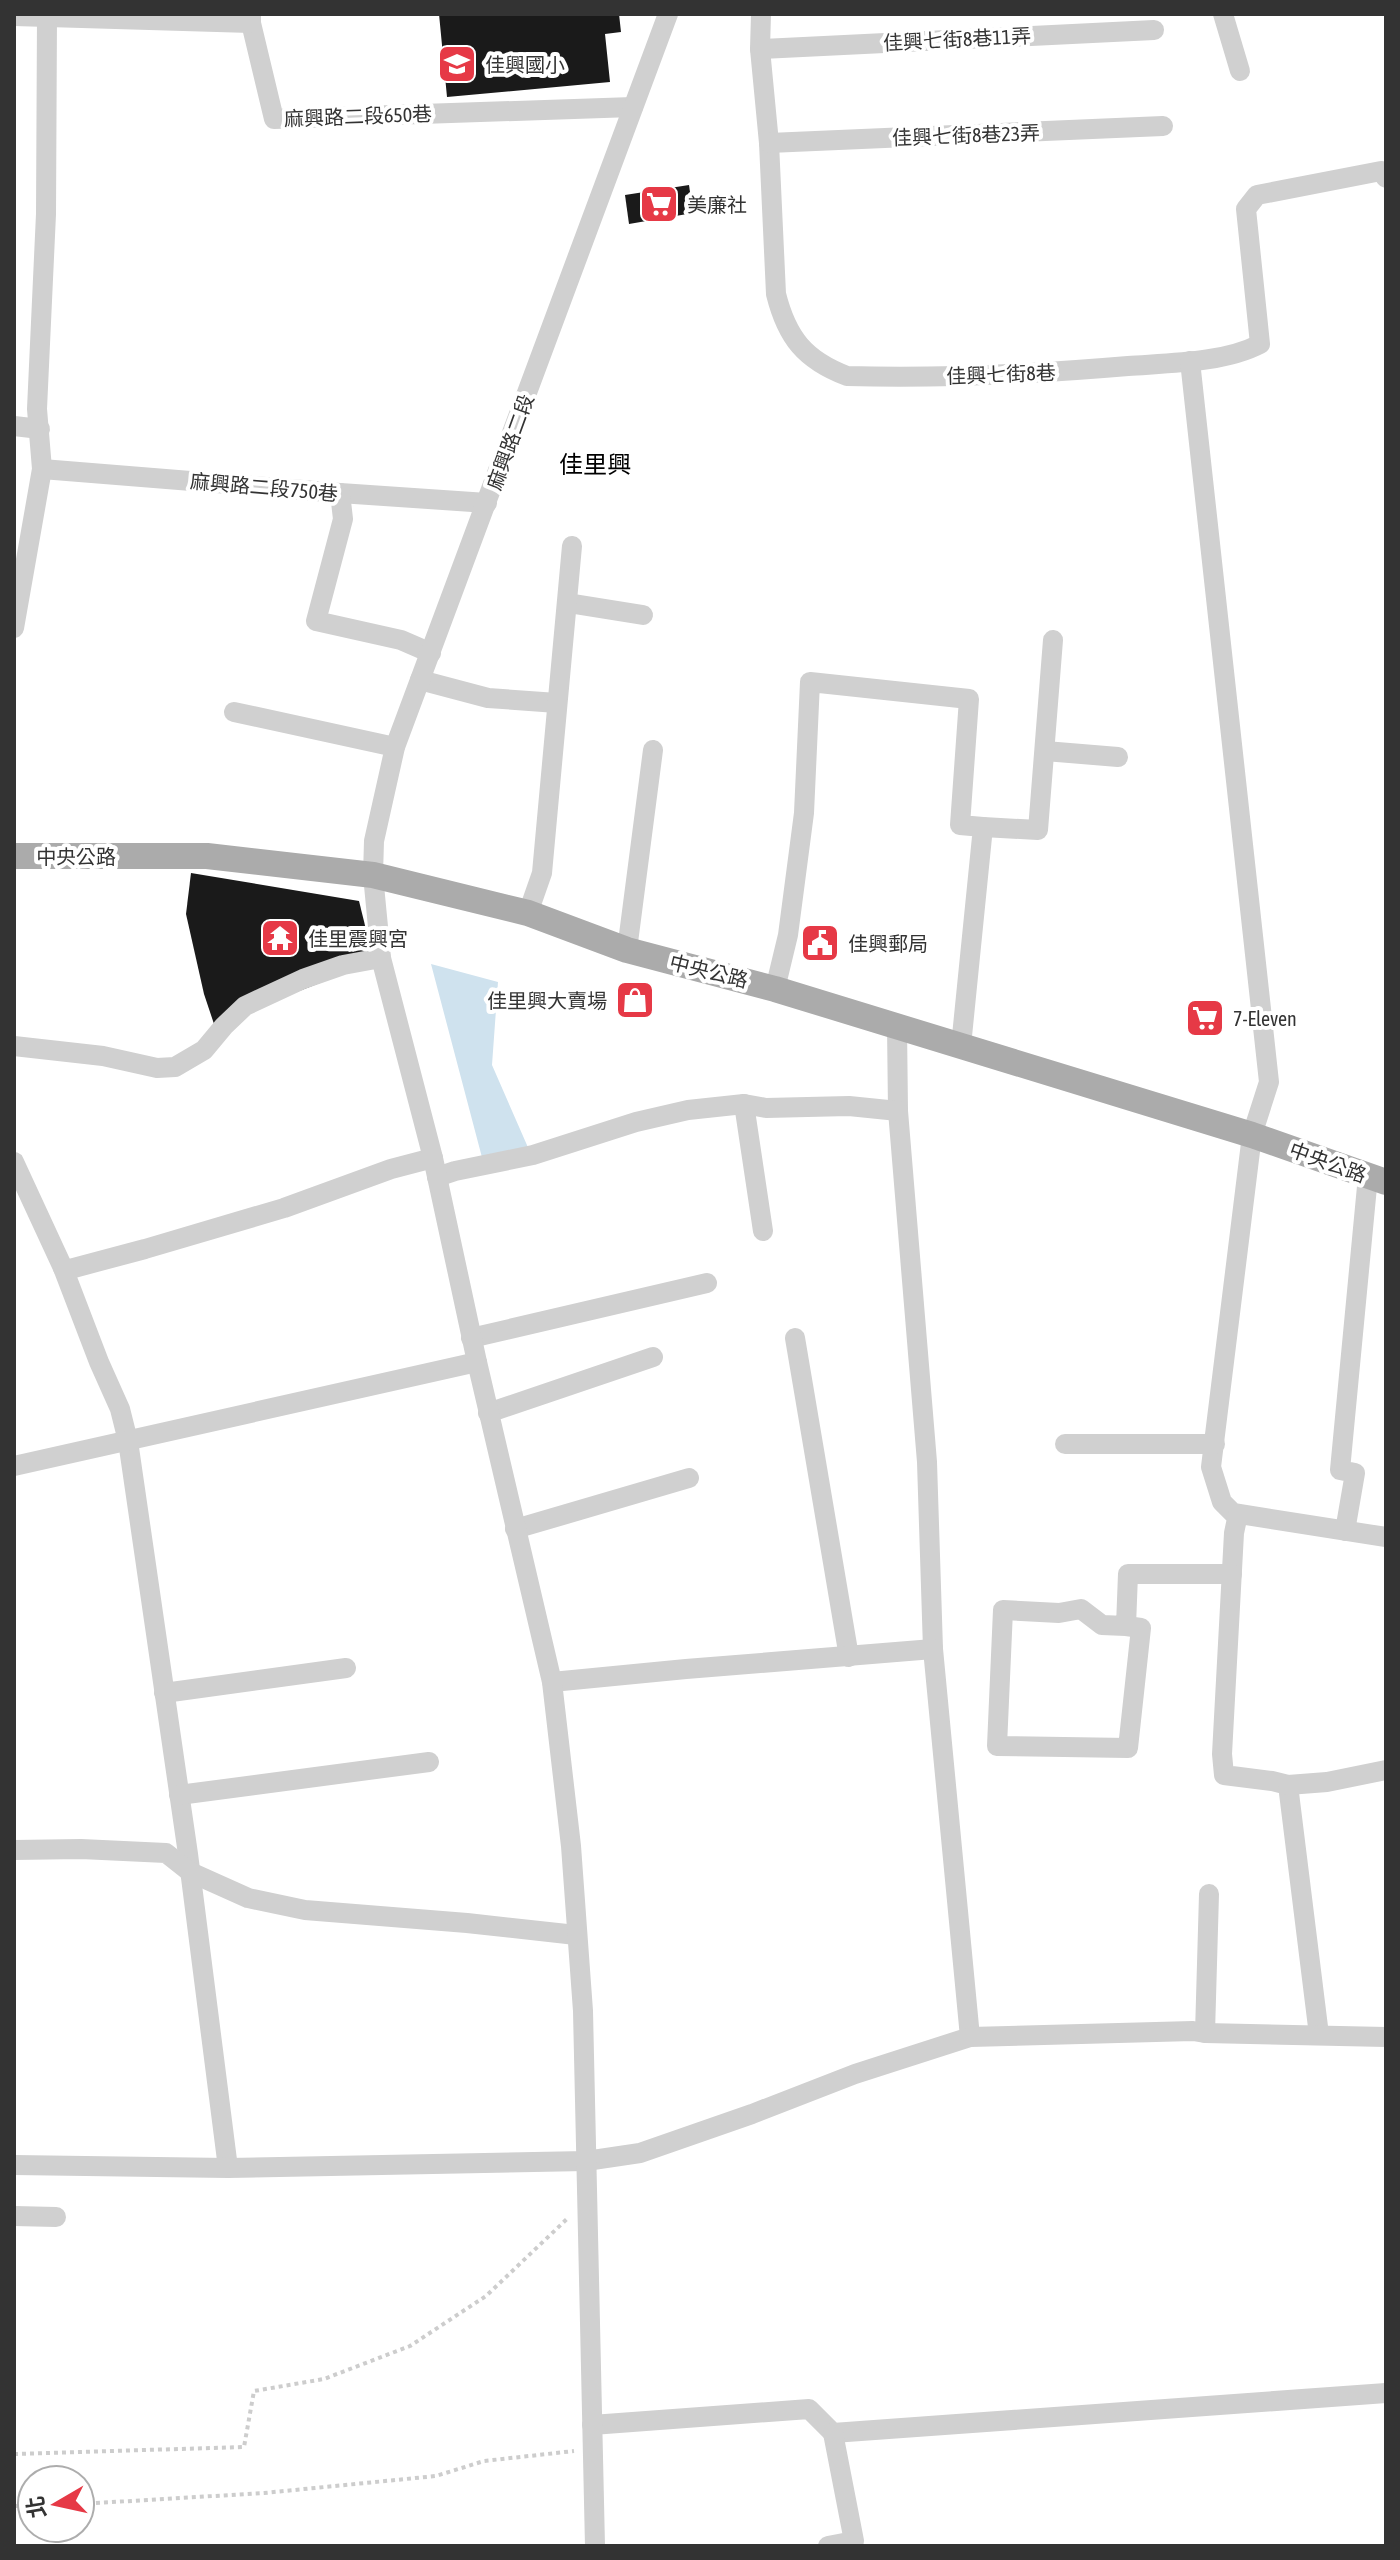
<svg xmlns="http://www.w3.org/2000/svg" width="1400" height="2560" viewBox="0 0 1400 2560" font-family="'Asap Condensed','Noto Sans TC',sans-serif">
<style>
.water{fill:#cfe2ee}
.building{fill:#1a1a1a}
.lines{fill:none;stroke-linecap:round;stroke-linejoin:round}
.path{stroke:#cdcdcd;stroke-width:4;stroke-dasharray:4 4;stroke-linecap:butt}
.minor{stroke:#d0d0d0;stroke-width:20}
.major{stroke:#ababab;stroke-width:26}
.labels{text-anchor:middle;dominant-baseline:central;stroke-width:8;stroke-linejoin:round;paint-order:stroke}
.street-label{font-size:20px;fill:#333;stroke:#fff}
.poi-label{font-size:20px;fill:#333;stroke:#fff;text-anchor:start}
.quarter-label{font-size:24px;fill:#000;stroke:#fff}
</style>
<rect width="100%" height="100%" fill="#fff"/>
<path class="water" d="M431,964L498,982L492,1065L530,1152L484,1165Z"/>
<g class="building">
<path d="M439,14H619L621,32L605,34L610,82L447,97Z"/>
<path d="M689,185L693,213L629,224L625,195Z"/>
<path d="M191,873L359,901L374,962L214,1024L204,994L186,914Z"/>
</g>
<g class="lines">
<g class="path">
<path d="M14,2454L244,2447L254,2391L324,2379L410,2346L486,2296L568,2218"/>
<path d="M80,2504L264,2493L436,2476L484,2461L574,2451"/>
<path d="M14,2506H32"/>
</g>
<g class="minor">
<path d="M251,14V23L274,119L633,107"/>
<path d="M761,14L760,49L769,143L776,294C787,338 805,360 847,376C941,379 1034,374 1128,366C1168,363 1224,363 1260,344L1246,209L1257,195L1381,171L1386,178"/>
<path d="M1223,14L1240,71"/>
<path d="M14,16L251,23"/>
<path d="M760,49L1154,30"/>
<path d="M769,143L1163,126"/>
<path d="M1190,361L1269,1082L1252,1135L1211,1467L1222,1502L1233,1513L1386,1537"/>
<path d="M14,426L40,429"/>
<path d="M42,469L340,493L487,503"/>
<path d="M340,493L343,519L316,621L401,640L431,653"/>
<path d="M568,603L643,615"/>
<path d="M14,628L42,469L37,409L46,214L47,16"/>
<path d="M420,680L488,698L557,703"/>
<path d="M234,712L395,747"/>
<path d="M1045,751L1118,757"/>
<path d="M983,827L1038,830L1053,640"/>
<path d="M528,913L542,873L572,546"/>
<path d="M627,950L653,750"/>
<path d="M775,989L788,935L804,813L810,682L969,699L960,825L983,827L961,1046"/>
<path d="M897,1026L898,1111L927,1462L933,1649L970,2037"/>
<path d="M14,1046L103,1056L157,1068L175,1067L204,1050L224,1026L245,1006L303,979L343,965L381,958"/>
<path d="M744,1104L763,1231"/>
<path d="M14,1162L63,1268L99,1362L120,1409L128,1441L188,1854L228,2168"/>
<path d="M437,1177L455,1171L533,1155L636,1122L688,1110L744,1104L766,1108L849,1106L898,1111"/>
<path d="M63,1268L70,1269L145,1249L284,1208L391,1169L433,1158"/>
<path d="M471,1338L707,1283"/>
<path d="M795,1338L849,1657"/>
<path d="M488,1413L653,1357"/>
<path d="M1065,1444H1215"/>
<path d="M14,1466L477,1362"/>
<path d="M1238,1514L1234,1533L1222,1754L1224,1775L1272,1781L1288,1785L1319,2035"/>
<path d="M515,1529L689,1478"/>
<path d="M1345,1531L1355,1473L1340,1470L1368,1176"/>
<path d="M1126,1626L1102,1625L1081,1609L1059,1613L1003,1610L997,1746L1128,1748L1141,1628L1126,1626L1128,1574H1232"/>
<path d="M552,1682L686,1669L933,1649"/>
<path d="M164,1693L346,1668"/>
<path d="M1288,1785L1327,1782L1386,1770"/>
<path d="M179,1795L429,1762"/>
<path d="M14,1850L81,1849L166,1853L190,1872L248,1898L305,1910L467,1923L576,1935"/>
<path d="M1205,2033L1209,1894"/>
<path d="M14,2165L228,2168L586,2161L640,2153L752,2114L855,2074L970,2037L1193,2031L1205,2033L1386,2037"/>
<path d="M14,2216L56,2217"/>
<path d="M592,2425L809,2409L833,2433L1386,2393"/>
<path d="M595,2546L583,2011L571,1846L552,1682L477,1362L433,1158L381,958L373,875L374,841L395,747L668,14"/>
<path d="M828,2546L854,2541L833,2433"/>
</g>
<path class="major" d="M14,856H207L373,875L528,913L627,950L775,989L1252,1135L1386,1182"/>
</g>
<defs>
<g id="school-square" transform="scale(2)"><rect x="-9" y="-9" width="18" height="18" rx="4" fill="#e63946" stroke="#fff"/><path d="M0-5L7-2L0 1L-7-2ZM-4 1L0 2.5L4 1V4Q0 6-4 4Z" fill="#fff"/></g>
<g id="supermarket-square" transform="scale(2)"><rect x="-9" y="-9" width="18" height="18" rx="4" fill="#e63946" stroke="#fff"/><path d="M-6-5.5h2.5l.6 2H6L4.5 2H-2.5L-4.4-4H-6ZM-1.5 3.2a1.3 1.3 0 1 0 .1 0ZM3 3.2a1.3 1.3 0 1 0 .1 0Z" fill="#fff"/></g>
<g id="temple-square" transform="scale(2)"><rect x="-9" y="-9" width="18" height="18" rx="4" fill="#e63946" stroke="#fff"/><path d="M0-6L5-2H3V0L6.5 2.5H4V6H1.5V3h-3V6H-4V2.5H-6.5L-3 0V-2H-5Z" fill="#fff"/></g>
<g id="civic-square" transform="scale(2)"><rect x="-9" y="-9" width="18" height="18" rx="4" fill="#e63946" stroke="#fff"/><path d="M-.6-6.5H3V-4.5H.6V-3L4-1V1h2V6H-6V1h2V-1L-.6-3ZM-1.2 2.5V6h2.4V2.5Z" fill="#fff"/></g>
<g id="shop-square" transform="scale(2)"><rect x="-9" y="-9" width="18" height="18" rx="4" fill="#e63946" stroke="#fff"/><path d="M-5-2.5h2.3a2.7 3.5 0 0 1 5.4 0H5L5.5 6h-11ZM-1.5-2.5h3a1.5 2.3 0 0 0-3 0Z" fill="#fff"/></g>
</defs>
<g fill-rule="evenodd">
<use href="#school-square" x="457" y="64"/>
<use href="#supermarket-square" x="659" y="204"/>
<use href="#temple-square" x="280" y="938"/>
<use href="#civic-square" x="820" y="943"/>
<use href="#shop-square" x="635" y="1000"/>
<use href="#supermarket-square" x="1205" y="1018"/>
</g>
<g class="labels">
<g class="street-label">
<text transform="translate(957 39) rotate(-3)">佳興七街8巷11弄</text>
<text transform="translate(358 116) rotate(-2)">麻興路二段650巷</text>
<text transform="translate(966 135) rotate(-2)">佳興七街8巷23弄</text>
<text transform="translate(1001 374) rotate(-2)">佳興七街8巷</text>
<text transform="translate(510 442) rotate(-70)">麻興路二段</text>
<text transform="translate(264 487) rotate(5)">麻興路二段750巷</text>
<text x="76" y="856">中央公路</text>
<text transform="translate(709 971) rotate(14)">中央公路</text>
<text transform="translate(1328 1162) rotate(20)">中央公路</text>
</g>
<g class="poi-label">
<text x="485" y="64">佳興國小</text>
<text x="687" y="204">美廉社</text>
<text x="308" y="938">佳里震興宮</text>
<text x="848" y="943">佳興郵局</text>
<text x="607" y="1000" text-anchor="end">佳里興大賣場</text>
<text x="1233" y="1018">7-Eleven</text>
</g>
<g class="quarter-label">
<text x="595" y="464">佳里興</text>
</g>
</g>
<rect width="1400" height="2560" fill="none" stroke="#333333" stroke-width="32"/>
<g transform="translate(56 2504) rotate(261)"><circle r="38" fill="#ffffff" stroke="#adadad" stroke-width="2"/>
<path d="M0-6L14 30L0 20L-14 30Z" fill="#e63946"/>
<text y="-12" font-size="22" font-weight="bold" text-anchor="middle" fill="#333333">北</text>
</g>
</svg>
